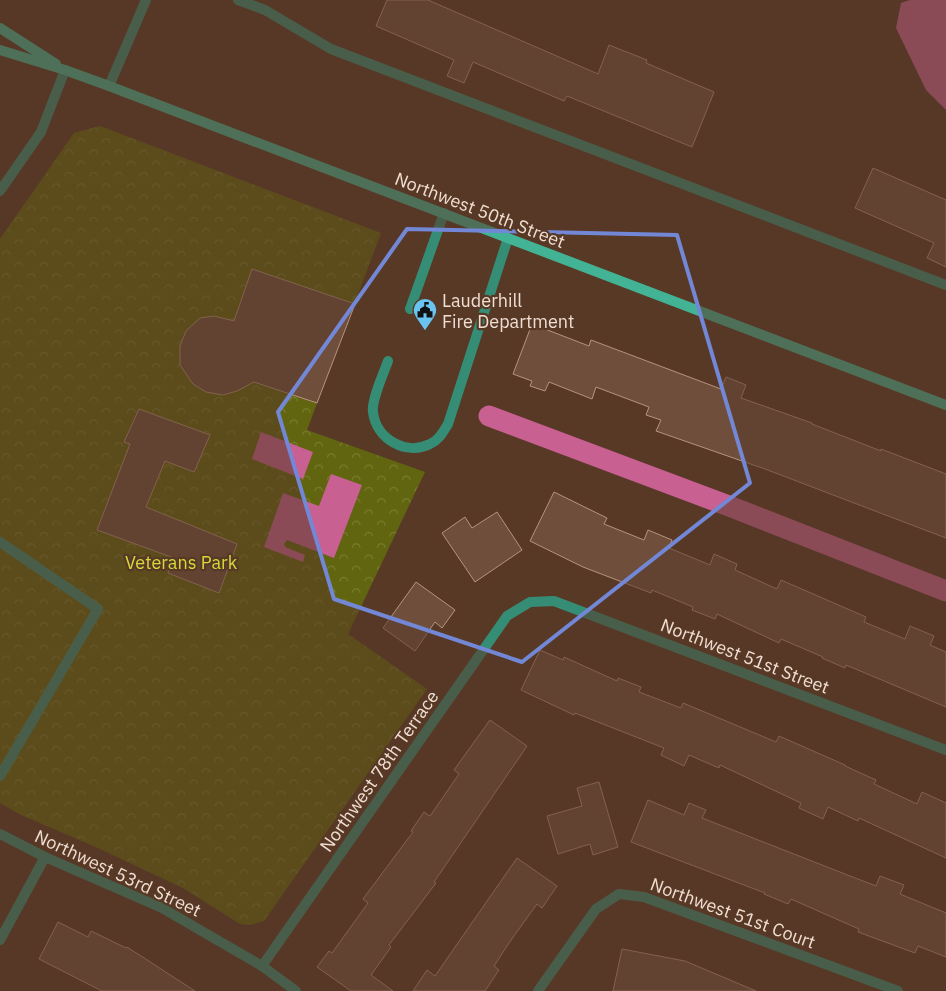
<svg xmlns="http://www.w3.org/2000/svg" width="946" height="991" viewBox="0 0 946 991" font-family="'IBM Plex Sans',sans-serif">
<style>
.park{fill:url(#park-crowns)}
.water{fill:#c86091}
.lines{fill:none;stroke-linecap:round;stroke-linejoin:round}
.canal{stroke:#c86091;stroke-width:21}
.building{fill:#6f4f3c;stroke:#b7937e}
.lane{stroke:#368d76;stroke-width:10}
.street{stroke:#368d76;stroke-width:10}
.secondary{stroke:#43b395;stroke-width:10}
.marked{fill:none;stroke:#7288d6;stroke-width:4;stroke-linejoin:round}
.labels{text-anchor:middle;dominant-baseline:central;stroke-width:4.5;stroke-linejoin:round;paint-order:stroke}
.street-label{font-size:18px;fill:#f1ded3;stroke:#573926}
.poi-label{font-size:18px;fill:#f1ded3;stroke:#573926;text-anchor:start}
.park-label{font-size:18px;fill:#d4db3a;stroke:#573926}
</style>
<defs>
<pattern id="park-crowns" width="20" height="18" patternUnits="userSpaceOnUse" patternTransform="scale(1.25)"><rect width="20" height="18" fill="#62650f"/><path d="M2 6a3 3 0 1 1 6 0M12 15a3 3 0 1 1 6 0" fill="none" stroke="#797b31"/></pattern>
</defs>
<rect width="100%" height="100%" fill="#573926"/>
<path class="park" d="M100,126L381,233L307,430L425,472L348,634L427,689L264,921L250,925L240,924L183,888L98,848L19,814L0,803V239L74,133Z"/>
<g class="water">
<path d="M910,0H946V110L926,90L896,28L901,3Z"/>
<path d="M261,432L313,452L303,479L252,459Z"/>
<path d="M331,474L362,485L334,558L287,540L284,544L285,547L305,555L303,562L264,547L283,493L319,506Z"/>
</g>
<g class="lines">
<path class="canal" d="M489,416L729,506L946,591"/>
</g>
<g class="building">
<path d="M387,0H428L598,74L609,45L647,60L646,63L714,92L692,147L567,96L564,101L473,62L464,83L447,76L454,60L376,26Z"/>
<path d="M873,168L946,200V267L927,258L934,243L855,208Z"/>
<path d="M252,269L355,304L317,403L254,382L237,391L223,395L206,392L193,384L180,365V346L186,331L200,318L214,316L234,321Z"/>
<path d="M532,324L589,346L591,340L721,389L726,377L746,385L741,398L812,423V424L881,451V449L946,474V538L765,469L656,431L661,420L646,415L649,407L596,387L592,399L549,382L545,391L530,386L532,381L513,374Z"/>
<path d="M139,409L210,435L194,472L165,461L146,507L237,544L219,593L168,573L174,558L97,530L130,444L124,442Z"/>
<path d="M554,492L607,518L604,524L644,540L648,530L672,540L669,548L710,565L714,554L737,564L735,570L777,589L781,580L866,617L864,622L905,639L910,626L934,636L930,645L946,652V707L846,665L845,668L822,658L823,657L781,639L779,643L717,614L715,619L692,610L693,607L652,590L651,593L583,567L530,541Z"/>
<path d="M497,512L522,550L475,582L442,533L465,517L472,528Z"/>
<path d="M416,582L455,610L442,628L435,622L415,651L383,628Z"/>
<path d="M540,650L563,660L564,657L617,681L618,678L641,687L639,692L681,708L683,703L776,742L779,736L845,765V766L876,780L874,784L917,804L922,792L946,803V858L859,818L858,821L828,807L823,819L799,808L801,803L720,765L719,768L689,755L684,766L661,755L664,748L575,713L574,715L521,690Z"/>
<path d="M490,720L527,746L434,882L436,883L389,945L391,947L371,975L393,991H351L317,967L329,951L332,953L368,903L363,899L413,832L411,831L424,812L430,816L459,774L454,770Z"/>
<path d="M599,782L618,847L593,855L590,844L558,854L547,816L582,806L577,788Z"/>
<path d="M648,800L684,815L689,803L706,810L702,818L845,874L876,886L880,876L904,885L900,894L946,913V957L918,946L915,953L858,932L859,929L791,899L788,904L764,894L765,893L631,842Z"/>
<path d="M517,858L557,886L542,908L537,904L511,940L494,966L499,970L485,991H413L427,970L435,976Z"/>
<path d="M58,922L88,937L91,931L126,948L127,947L195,991H102L39,959Z"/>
<path d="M622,949L685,961L756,991H613Z"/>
</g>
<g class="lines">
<g class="lane">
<path d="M238,0L265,10L331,49L946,285"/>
<path d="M109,86L146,0"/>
<path d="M410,309L444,213"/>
<path d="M388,361C384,372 371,401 373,412C376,439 406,456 430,444C439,440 443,432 448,424L508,238"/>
<path d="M0,542L98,609L0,776"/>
</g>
<g class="street">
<path d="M0,191L41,132L65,70"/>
<path d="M0,834L45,857L162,908L262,966L296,991"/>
<path d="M0,940L45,857"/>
<path d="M262,966L507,616L530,602L554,601L946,750"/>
<path d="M538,991L596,909L619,894L644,897L898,991"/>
</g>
<g class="secondary">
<path d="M0,28L56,64"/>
<path d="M0,50L65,70L109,86L946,405"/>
</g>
</g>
<path d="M0 0H946V991H0ZM407,229L677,235L750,483L522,662L334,599L278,412Z" fill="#573926" fill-opacity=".55" fill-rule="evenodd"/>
<path class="marked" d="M407,229L677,235L750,483L522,662L334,599L278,412Z"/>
<defs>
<g id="civic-pin" transform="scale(1.25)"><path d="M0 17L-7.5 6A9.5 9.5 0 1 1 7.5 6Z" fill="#69c4f1" stroke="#573926"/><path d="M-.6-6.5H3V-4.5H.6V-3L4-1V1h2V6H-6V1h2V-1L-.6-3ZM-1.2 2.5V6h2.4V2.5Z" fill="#111"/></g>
</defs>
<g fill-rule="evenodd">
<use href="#civic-pin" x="425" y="310"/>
</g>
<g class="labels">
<g class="street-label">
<text transform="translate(480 210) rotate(21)">Northwest 50th Street</text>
<text transform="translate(745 656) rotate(21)">Northwest 51st Street</text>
<text transform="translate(379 771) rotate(-55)">Northwest 78th Terrace</text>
<text transform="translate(118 873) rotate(25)">Northwest 53rd Street</text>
<text transform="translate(733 913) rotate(20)">Northwest 51st Court</text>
</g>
<g class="poi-label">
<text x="442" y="300">Lauderhill<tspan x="442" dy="21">Fire Department</tspan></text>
</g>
<g class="park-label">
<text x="181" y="562">Veterans Park</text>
</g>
</g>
</svg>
